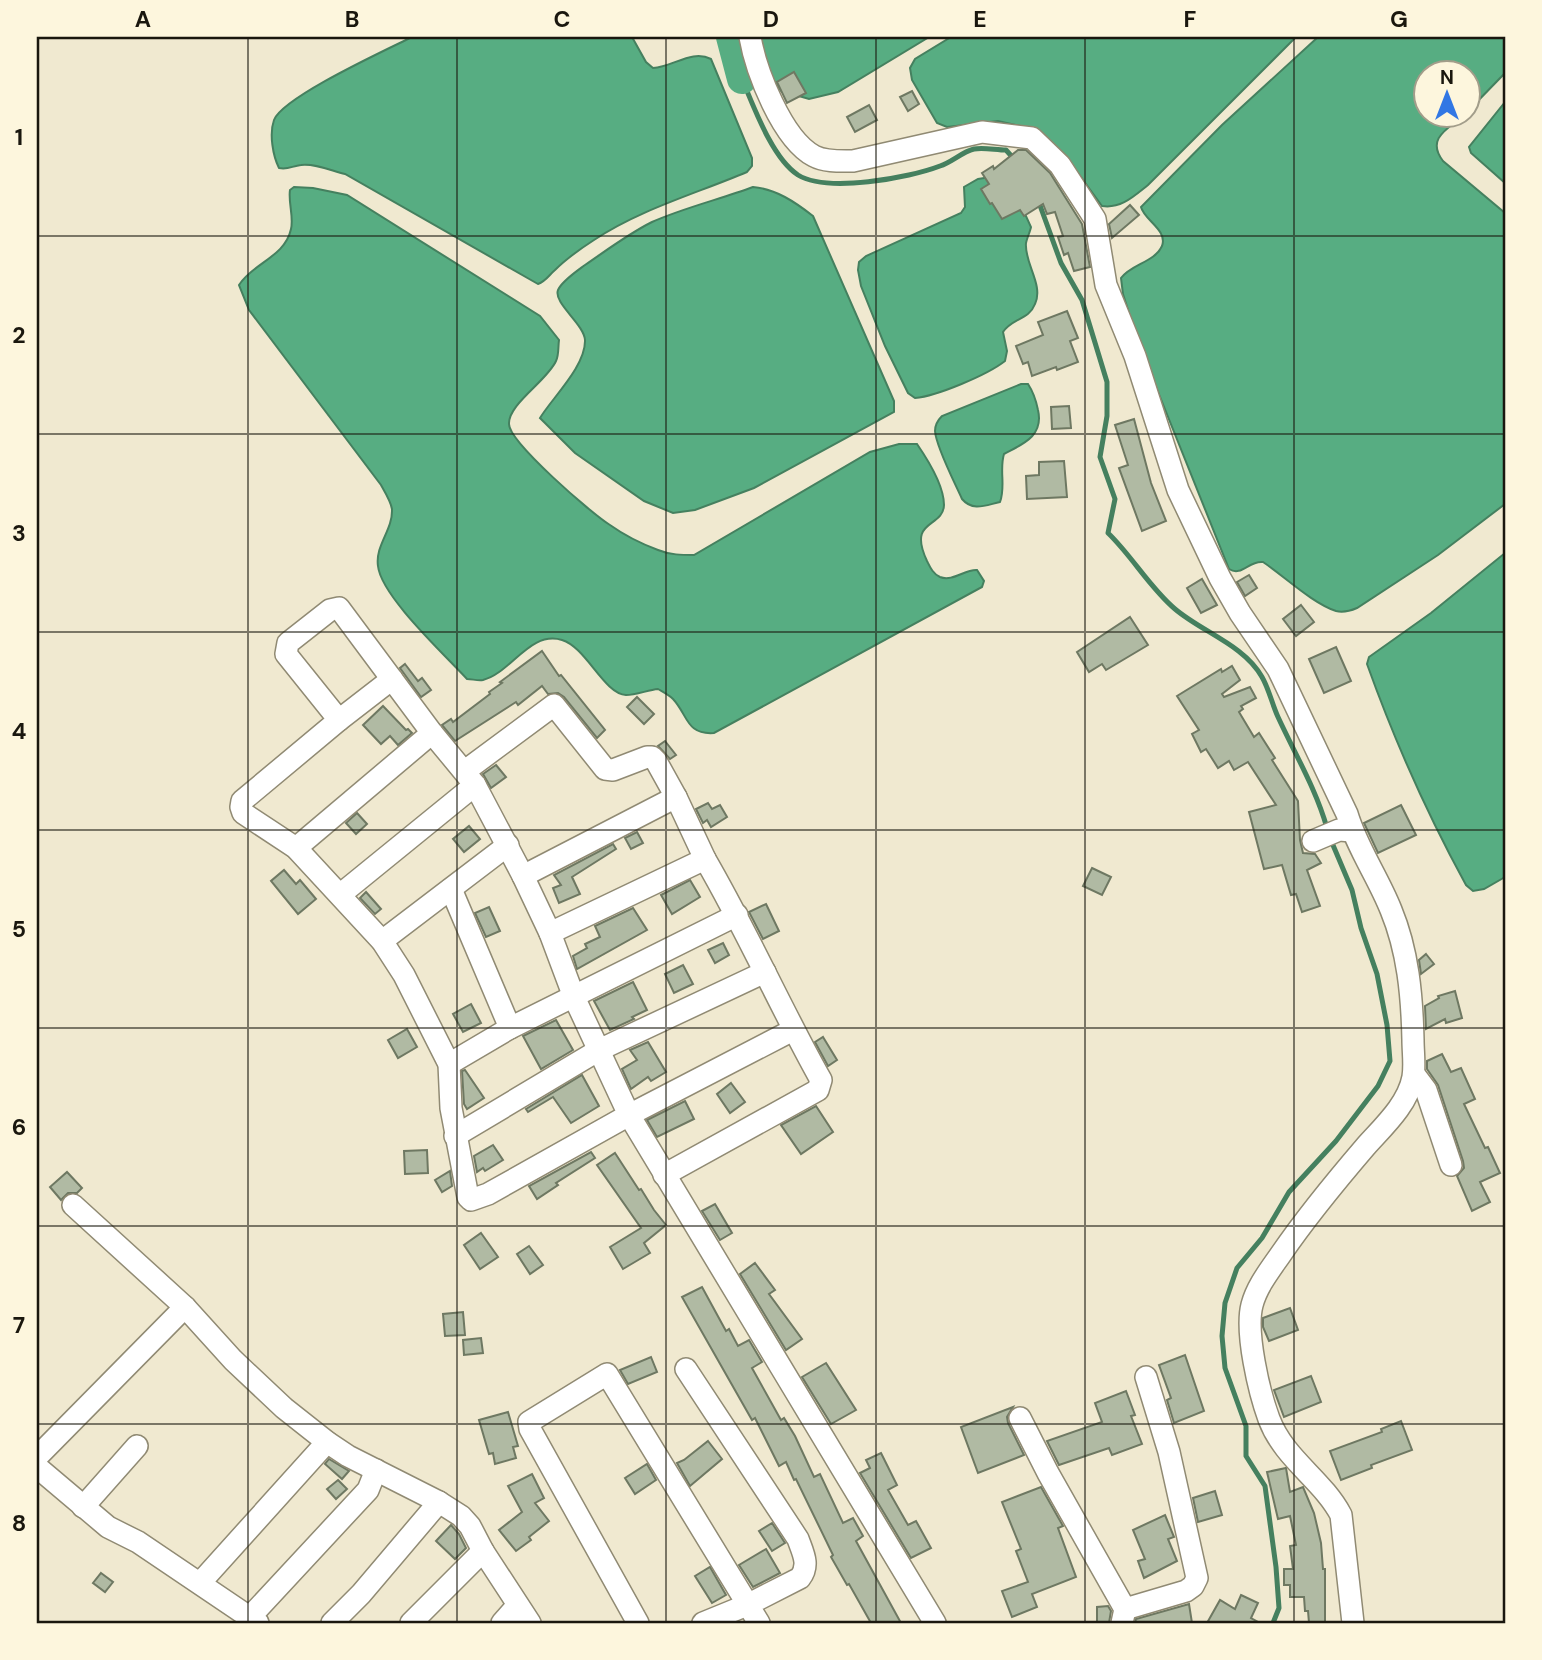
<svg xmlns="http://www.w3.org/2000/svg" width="1542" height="1660" viewBox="0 0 1542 1660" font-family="'DM Sans',sans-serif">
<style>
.water{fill:#57ad82;stroke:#45805f;stroke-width:2}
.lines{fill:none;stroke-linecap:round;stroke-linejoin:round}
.stream{stroke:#45805f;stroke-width:5}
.river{stroke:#57ad82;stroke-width:30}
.building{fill:#b0baa3;stroke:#6e7862;stroke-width:2}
.minor-casing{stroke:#908a73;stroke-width:24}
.minor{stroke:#fff;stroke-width:21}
.grid{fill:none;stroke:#1a170e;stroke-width:2;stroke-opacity:0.55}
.neatline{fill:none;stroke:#1a170e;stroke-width:2.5}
.grid-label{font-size:23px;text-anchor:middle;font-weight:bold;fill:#1a170e}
</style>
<rect width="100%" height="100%" fill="#f0e9d0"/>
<g class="water">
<path d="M412,37H632L646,62L653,68C673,67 692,49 711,59L752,158V166L747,172C695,194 641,209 594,240C580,249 566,259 555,270C549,275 546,281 538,284L345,174C332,171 315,163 301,165C292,166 288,170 279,168C273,156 269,134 274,120C283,97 386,50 412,37Z"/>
<path d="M758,37H929L838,92L809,99L781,91L767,71Z"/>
<path d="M951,37H1296L1148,185C1134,196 1121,209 1102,206L1064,154L1033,129L998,121L947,127L937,123L912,80L910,68L915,59Z"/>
<path d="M1318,37H1505V73L1469,110L1468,74H1426V116H1463C1447,129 1426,139 1443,161L1505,213V504L1438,555L1357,608C1350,611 1344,613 1336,611C1312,603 1284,576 1263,562C1249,560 1242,577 1229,569L1138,342L1123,294L1121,278C1131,264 1155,262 1162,246C1168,230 1144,220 1141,207L1222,125Z"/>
<path d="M1505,102V183L1471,153L1469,147Z"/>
<path d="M1003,175L1015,192L1031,227C1030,232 1027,238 1026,243C1024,263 1044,285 1035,304C1029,320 1012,318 1003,332L1007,351L1005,361C987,375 937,396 915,398L908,393L885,346L861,286L858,270L859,262L866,256L961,213L965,207L964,187L978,179Z"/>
<path d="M294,187L313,188L347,195L540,316L559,340C558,347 559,355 556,361C547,381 508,404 509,424C509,442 592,514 610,525C624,535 642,544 658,550C670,555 682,555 694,555L870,452L899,444H917C928,460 944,485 944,505C943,529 907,518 927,561C930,567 933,574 940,577C953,582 965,569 977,570L984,581L982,587L714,733C686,735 688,715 673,699C669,695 663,692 658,689C648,690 636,695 626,695C604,694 586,647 562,640C530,630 511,673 483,680C478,681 472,679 467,679C445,655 381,596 378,566C375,545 393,530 392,509C391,502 385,492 381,485L249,310L239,285C253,263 285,257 291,229C294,217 288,202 290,190Z"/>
<path d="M753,187C776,189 795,202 813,216L894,401V412L754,488L695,510L673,513L644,501L575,453L540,418C552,398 586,366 585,340C584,324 553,303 558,290C562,281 577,271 585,265C607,250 628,234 652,222C683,208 721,199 753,187Z"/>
<path d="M1021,384H1028C1034,393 1036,400 1038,410C1044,436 1023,444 1004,454C999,470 1006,486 1000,502C986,505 973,512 962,499C955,483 936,447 935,431C935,424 938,420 942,416Z"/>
<path d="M1505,553V877L1484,889L1473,891L1466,885C1426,812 1395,742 1367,664L1369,657L1431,613Z"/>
</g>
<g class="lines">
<g class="stream">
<path d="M742,79C754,107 772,158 798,175C827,193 909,178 940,166C952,162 962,152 974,149C983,147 996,150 1006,150L1014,159"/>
<path d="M1038,200L1061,263L1082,300L1107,382V416L1100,457L1115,499L1108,533C1132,556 1150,588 1175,609C1202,632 1244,645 1262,677C1269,689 1272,704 1278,717C1295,754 1316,789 1327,828"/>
<path d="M1273,1623L1279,1608L1276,1567L1265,1486L1246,1456V1426L1225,1368L1222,1336L1225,1303L1237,1268L1262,1238L1289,1192L1336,1141L1378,1086L1390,1061L1387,1025L1377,974L1361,928L1352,890L1330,838"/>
</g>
<path class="river" d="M731,37L742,79"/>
</g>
<g class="building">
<path d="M794,72L806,93L787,103L777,82Z"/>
<path d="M912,91L919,104L908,111L900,97Z"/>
<path d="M869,105L877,120L855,132L847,117Z"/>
<path d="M1018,150H1026L1050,173L1082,224L1090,267L1074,271L1068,253L1064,255L1058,237L1063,236L1055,212L1047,214L1043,204L1024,216L1020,210L1002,219L992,203L990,204L981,189L989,184L982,173L993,166L994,169Z"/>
<path d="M1130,205L1139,215L1112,238L1109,224Z"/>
<path d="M1067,311L1078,338L1070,341L1078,362L1057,370L1056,367L1032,376L1028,362L1023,364L1016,346L1043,335L1038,322Z"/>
<path d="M1069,406L1071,428L1052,429L1051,407Z"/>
<path d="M1134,419L1151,483L1166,521L1142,531L1119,468L1128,465L1115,425Z"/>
<path d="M1064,461L1067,497L1027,499L1026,476L1039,475V462Z"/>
<path d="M1249,575L1257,588L1245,596L1237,582Z"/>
<path d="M1202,579L1217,605L1201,613L1187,588Z"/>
<path d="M1301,605L1314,622L1296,636L1283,619Z"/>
<path d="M1130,617L1148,645L1106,670L1102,664L1089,672L1077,652Z"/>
<path d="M1336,647L1351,681L1324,693L1309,659Z"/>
<path d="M542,651L559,676L561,675L605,730L597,738L564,697L558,693L548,694L542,686L518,705L516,702L455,741L442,725L451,719L453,722L490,694L489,692L502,683L500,682Z"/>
<path d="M405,664L418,681L422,678L431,690L421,697L400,668Z"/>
<path d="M1232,666L1240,680L1222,694L1224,697L1250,687L1256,698L1241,706L1243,709L1239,712L1254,737L1259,733L1275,758L1272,760L1298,801L1300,840L1303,853L1315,854L1321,863L1307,870L1320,906L1302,912L1296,894L1291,895L1282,865L1264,869L1249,812L1276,805L1248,762L1234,770L1229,761L1218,768L1206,749L1201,752L1192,734L1199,730L1177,696L1221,669L1222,672Z"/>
<path d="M637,697L654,714L644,724L627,707Z"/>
<path d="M383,706L406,730L408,729L412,733L398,745L390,736L381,744L363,725Z"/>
<path d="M665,741L676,755L670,759L658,746Z"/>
<path d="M496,765L506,777L491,788L483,774Z"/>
<path d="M708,803L712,809L720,805L727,817L711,827L707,820L703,823L696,809Z"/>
<path d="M1401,805L1416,835L1378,853L1364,823Z"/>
<path d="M357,813L367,824L356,834L346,823Z"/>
<path d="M469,826L480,839L464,852L453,839Z"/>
<path d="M637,832L643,843L631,849L625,838Z"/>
<path d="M613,844L616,849L572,877L580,894L559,903L553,888L561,885L554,875Z"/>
<path d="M1092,868L1111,877L1102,895L1083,886Z"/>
<path d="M284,870L296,884L300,880L316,899L298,914L271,881Z"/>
<path d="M690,880L700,897L672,914L661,895Z"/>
<path d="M366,892L381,909L375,914L360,898Z"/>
<path d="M766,904L779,931L763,939L749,912Z"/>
<path d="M489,907L500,931L486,937L475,913Z"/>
<path d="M633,908L647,930L577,969L573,956L587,948L585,944L600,937L595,926Z"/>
<path d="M723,943L729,955L715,963L708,950Z"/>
<path d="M1426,954L1434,964L1421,974L1419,960Z"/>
<path d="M683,965L693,984L674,993L665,974Z"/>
<path d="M633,982L647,1010L632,1017L634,1019L610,1030L594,1001Z"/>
<path d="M1455,991L1462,1018L1446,1023L1445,1019L1426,1029L1425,1006L1439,998L1438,996Z"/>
<path d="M471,1004L481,1023L463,1032L453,1014Z"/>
<path d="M556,1020L573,1050L541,1069L523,1036Z"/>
<path d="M407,1029L417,1047L398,1058L388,1040Z"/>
<path d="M823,1037L837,1060L828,1066L815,1042Z"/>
<path d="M648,1042L666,1072L651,1081L648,1077L631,1089L622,1069L637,1060L630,1050Z"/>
<path d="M1442,1054L1451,1072L1461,1068L1475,1099L1464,1104L1485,1148L1488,1147L1500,1173L1480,1182L1490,1202L1472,1211L1457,1176L1464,1168L1463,1161L1438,1085L1427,1069V1061Z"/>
<path d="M465,1070L484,1098L467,1109L464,1104L462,1071Z"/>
<path d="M582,1075L599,1106L571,1123L553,1097L528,1112L526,1109Z"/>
<path d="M731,1083L745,1102L730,1113L717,1094Z"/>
<path d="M685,1101L694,1119L657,1137L647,1120Z"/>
<path d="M816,1106L833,1132L801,1154L781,1125Z"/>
<path d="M493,1145L503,1160L485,1171L483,1168L477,1172L474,1156Z"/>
<path d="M427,1150L428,1173L405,1174L404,1151Z"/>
<path d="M591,1152L595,1158L556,1183L558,1185L537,1199L529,1186Z"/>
<path d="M615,1153L639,1190L641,1189L654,1210L666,1225L644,1243L650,1253L623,1269L610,1247L641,1228L597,1165Z"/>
<path d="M450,1171L452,1186L442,1192L435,1180Z"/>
<path d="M67,1172L82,1188L77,1193H68L61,1200L50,1187Z"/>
<path d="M715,1204L732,1233L720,1240L702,1211Z"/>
<path d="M481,1233L498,1257L480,1269L464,1245Z"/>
<path d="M529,1246L543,1265L530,1274L517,1254Z"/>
<path d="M755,1263L775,1290L769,1294L802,1339L786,1350L740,1274Z"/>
<path d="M702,1287L726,1331L729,1329L738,1346L749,1340L762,1362L752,1368L781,1420L784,1418L795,1436L814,1477L820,1474L843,1523L853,1518L863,1536L856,1541L901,1623H871L849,1584L847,1585L831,1557L833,1555L796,1479L794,1480L786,1462L779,1466L755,1418L752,1420L682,1297Z"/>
<path d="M1290,1308L1298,1330L1269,1341L1263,1327V1318Z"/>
<path d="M463,1312L465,1335L445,1336L443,1314Z"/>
<path d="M481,1338L483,1353L464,1355L463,1340Z"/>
<path d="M1185,1355L1204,1411L1174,1423L1167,1400L1171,1398L1159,1365Z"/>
<path d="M651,1357L657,1372L628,1384L620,1370Z"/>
<path d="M826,1363L856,1410L831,1424L802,1377Z"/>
<path d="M1311,1376L1321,1402L1284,1417L1274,1390Z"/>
<path d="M1126,1391L1135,1415L1131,1416L1142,1444L1112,1455L1109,1448L1059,1465L1047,1441L1102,1422L1095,1403Z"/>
<path d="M1013,1407L1007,1417L1008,1423L1024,1455L978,1473L961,1427Z"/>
<path d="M508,1412L518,1446L513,1447L516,1458L495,1464L493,1453L489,1454L479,1420Z"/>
<path d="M1401,1421L1412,1450L1371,1465L1372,1468L1341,1480L1330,1451L1382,1432L1381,1429Z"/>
<path d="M708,1441L722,1459L690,1486L677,1463L684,1460Z"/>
<path d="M881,1453L897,1485L888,1490L908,1525L916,1521L931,1548L911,1558L860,1473L870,1468L866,1460Z"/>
<path d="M329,1459L349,1471L342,1479L325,1464Z"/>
<path d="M647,1464L656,1480L635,1494L625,1478Z"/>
<path d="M1286,1468L1290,1492L1303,1487L1314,1513L1321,1543L1323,1569H1325V1623H1309L1308,1611H1305L1304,1597H1290V1585H1284V1569H1293L1290,1546L1296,1545L1290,1516L1278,1519L1267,1472Z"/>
<path d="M532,1474L544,1498L535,1503L549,1521L529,1537L531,1540L516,1551L499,1530L522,1512L508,1486Z"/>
<path d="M338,1480L347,1489L336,1499L327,1489Z"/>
<path d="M1041,1487L1063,1526L1058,1528L1076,1577L1032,1594L1037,1607L1012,1617L1002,1591L1028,1582L1016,1551L1021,1549L1002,1502Z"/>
<path d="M1215,1491L1222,1515L1198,1522L1193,1498Z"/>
<path d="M1165,1515L1174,1537L1168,1539L1177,1561L1144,1578L1138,1561L1145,1559L1133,1530Z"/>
<path d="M772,1523L785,1543L772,1551L759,1531Z"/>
<path d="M451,1525L459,1534L466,1548L455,1559L436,1541Z"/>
<path d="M766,1549L780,1573L753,1587L739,1565Z"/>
<path d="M710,1567L726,1595L712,1603L695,1576Z"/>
<path d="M101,1573L113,1582L105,1592L93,1583Z"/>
<path d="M1241,1595L1258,1603L1251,1618L1260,1623H1207L1220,1600L1235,1609Z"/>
<path d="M1189,1604L1192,1623H1135L1136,1619Z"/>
<path d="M1108,1606L1111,1611L1109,1623H1097V1607Z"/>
</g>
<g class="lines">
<g class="minor-casing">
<g id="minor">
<path d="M750,37C756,71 782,139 814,156C825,162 841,161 853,161L982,132L1032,138L1060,165L1095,219L1106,285L1135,356L1178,490L1220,578L1240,613L1278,669L1347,814C1357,848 1378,877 1391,910C1408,951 1412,995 1413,1040C1413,1052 1415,1065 1413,1077C1408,1104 1384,1126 1366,1146C1336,1181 1307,1216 1281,1254C1270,1270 1257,1286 1252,1305C1245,1332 1259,1392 1269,1419C1284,1459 1322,1479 1341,1515L1353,1623"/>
<path d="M339,720L392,679"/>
<path d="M465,771L554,705L605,769L613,770L647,757H652L656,761L676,797L523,876"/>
<path d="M1313,841L1339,830L1352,831"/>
<path d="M296,848L432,733"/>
<path d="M451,889L510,1028"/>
<path d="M341,894L475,785"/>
<path d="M550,933L705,859L676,797"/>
<path d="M382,941L508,845"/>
<path d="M793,1030L629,1115L488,1194L471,1200L468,1197L451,1108L449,1064L404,975L382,941L296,848L243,813L241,807L242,801L339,720L286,654L288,643L330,610L339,608L432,733L475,785L523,876L550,933L574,997L629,1115L935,1623"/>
<path d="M449,1064L510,1028L737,915"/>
<path d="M1414,1074L1426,1090L1451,1165"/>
<path d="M455,1136L599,1050L765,972"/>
<path d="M664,1175L818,1090L821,1080C780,1007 747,931 705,859"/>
<path d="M73,1205L185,1307L233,1360L284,1408L327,1442L348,1456L439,1502L461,1516L470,1526L483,1551L530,1623"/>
<path d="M686,1369L798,1539C803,1553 810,1565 800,1578L747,1605L703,1623"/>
<path d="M1020,1418L1048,1473L1125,1609L1122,1623"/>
<path d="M37,1457L185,1307"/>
<path d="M37,1467L108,1527L138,1542L258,1623"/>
<path d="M83,1507L137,1446"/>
<path d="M200,1583L327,1442"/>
<path d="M1125,1609L1186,1591L1193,1586L1197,1578L1169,1452L1146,1377"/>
<path d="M250,1617L368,1490L376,1470"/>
<path d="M332,1623L361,1594L439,1502"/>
<path d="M411,1623L483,1551"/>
<path d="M502,1623L517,1606"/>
<path d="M638,1623L530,1429L529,1422L607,1374L759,1623"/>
</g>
</g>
<use href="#minor" class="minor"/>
</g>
<path class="grid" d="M248,37V1623M457,37V1623M666,37V1623M876,37V1623M1085,37V1623M1294,37V1623M37,236H1505M37,434H1505M37,632H1505M37,830H1505M37,1028H1505M37,1226H1505M37,1424H1505"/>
<rect width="1542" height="1660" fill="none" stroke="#fdf6dd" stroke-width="77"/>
<g transform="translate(1447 94)"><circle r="33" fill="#fdf6dd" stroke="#a29d8a" stroke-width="2"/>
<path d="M0-5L12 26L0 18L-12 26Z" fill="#3177e4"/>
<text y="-10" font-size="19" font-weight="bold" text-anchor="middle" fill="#1a170e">N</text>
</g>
<rect x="38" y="38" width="1466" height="1584" class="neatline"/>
<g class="grid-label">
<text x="143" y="27">A</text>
<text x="352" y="27">B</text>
<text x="562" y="27">C</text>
<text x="771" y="27">D</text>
<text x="980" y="27">E</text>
<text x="1190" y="27">F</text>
<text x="1399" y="27">G</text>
<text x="19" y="145">1</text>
<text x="19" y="343">2</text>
<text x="19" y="541">3</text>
<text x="19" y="739">4</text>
<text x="19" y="937">5</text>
<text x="19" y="1135">6</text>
<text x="19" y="1333">7</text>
<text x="19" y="1531">8</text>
</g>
</svg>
